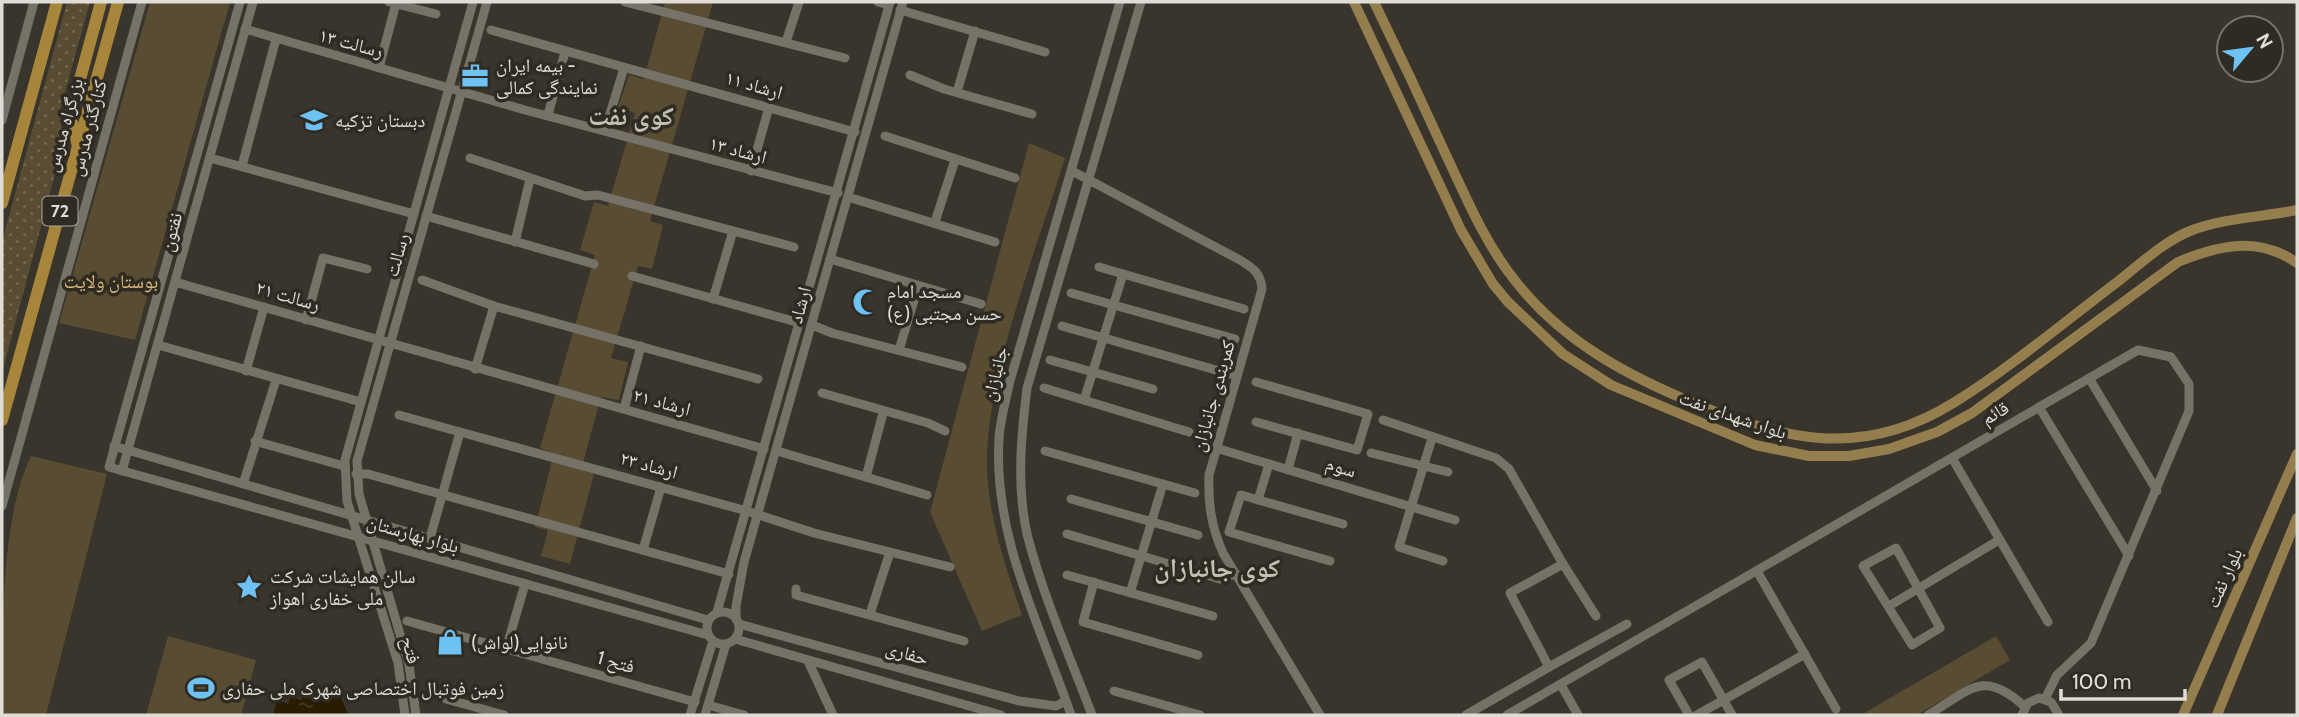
<svg xmlns="http://www.w3.org/2000/svg" width="2299" height="717" viewBox="0 0 2299 717" font-family="Cabin,'Noto Naskh Arabic',sans-serif">
<style>
.grass{fill:url(#grass-dots)}
.park{fill:#584c32}
.water{fill:url(#water-ripples)}
.lines{fill:none;stroke-linecap:round;stroke-linejoin:round}
.minor{stroke:#777268;stroke-width:9}
.major{stroke:#947e4d;stroke-width:10}
.highway{stroke:#a7863b;stroke-width:12}
.labels{text-anchor:middle;dominant-baseline:central;stroke-width:7;stroke-linejoin:round;paint-order:stroke}
.shield{fill:#2f2b22;stroke:#aba8a1;stroke-width:2}
.shield-label{font-size:18px;font-weight:bold;fill:#e0ddd7}
.street-label{font-size:19px;fill:#e0ddd7;stroke:#2f2b22}
.poi-label{font-size:19px;fill:#e0ddd7;stroke:#2f2b22;text-anchor:start}
.park-label{font-size:19px;fill:#dbbc79;stroke:#2f2b22}
.district-label{font-size:26px;font-weight:bold;fill:#c4bfb4;stroke:#2f2b22}
</style>
<defs>
<pattern id="grass-dots" width="8" height="8" patternUnits="userSpaceOnUse" patternTransform="scale(1.75)"><rect width="8" height="8" fill="#584c32"/><path d="M2 2h.1M6 6h.1" fill="none" stroke="#70654f" stroke-width="1.8" stroke-linecap="round"/></pattern>
<pattern id="water-ripples" width="26" height="14" patternUnits="userSpaceOnUse" patternTransform="scale(1.75)"><rect width="26" height="14" fill="#291c00"/><path d="M2 4q2-2 4 0t4 0M15 11q2-2 4 0t4 0" fill="none" stroke="#483d24"/></pattern>
</defs>
<rect width="100%" height="100%" fill="#39352c"/>
<path class="grass" d="M67,2H90L60,110L63,144L2,373V242Z"/>
<g class="park">
<path d="M150,2H230L135,340L59,323Z"/>
<path d="M665,2H713L650,221L663,225L652,269L638,266L611,358L628,362L619,400L601,397L581,470L594,474L570,564L541,556L548,530L535,527L554,453L540,448L595,255L580,250L594,202L608,206L635,113L618,107L629,75L644,79Z"/>
<path d="M1029,143L1065,158C1037,248 987,372 987,464C988,517 1005,565 1022,615L982,631L930,512Z"/>
<path d="M31,456L107,474L46,715H2C2,640 0,519 31,456Z"/>
<path d="M168,636L256,660L241,715H146Z"/>
<path d="M1996,636L2010,660L1917,715H1861Z"/>
</g>
<path class="water" d="M328,687L341,698L349,715H273L277,700L288,704L291,696L300,700L315,689Z"/>
<g class="lines">
<g class="minor">
<path d="M240,2L109,467L708,635"/>
<path d="M389,2L436,14"/>
<path d="M625,2L845,58"/>
<path d="M878,2L889,5"/>
<path d="M900,10L1045,52"/>
<path d="M245,29L525,110L838,193"/>
<path d="M491,30L855,132"/>
<path d="M786,42L799,2"/>
<path d="M379,68L396,3"/>
<path d="M910,75L944,89L1032,114"/>
<path d="M957,92L975,31"/>
<path d="M548,115L565,52"/>
<path d="M2,120L34,2"/>
<path d="M605,130L624,68"/>
<path d="M885,136L1015,178"/>
<path d="M210,158L414,214"/>
<path d="M470,158L585,196L598,195L794,247"/>
<path d="M242,166L276,39"/>
<path d="M751,171L769,107"/>
<path d="M1072,171L1240,260C1253,268 1261,273 1262,289L1209,475C1208,503 1211,526 1223,553L1320,715"/>
<path d="M848,197L995,242"/>
<path d="M426,216L594,264"/>
<path d="M935,222L955,160"/>
<path d="M515,242L530,179"/>
<path d="M830,259L981,304"/>
<path d="M1099,267L1244,309"/>
<path d="M632,276L800,323"/>
<path d="M422,280L494,306L758,379"/>
<path d="M175,282L764,449"/>
<path d="M1071,293L1235,339"/>
<path d="M713,299L733,231"/>
<path d="M306,320L323,258L367,269"/>
<path d="M812,325L832,333L962,367"/>
<path d="M1062,326L1237,376"/>
<path d="M158,345L361,402"/>
<path d="M899,350L918,287"/>
<path d="M1050,360L1153,389"/>
<path d="M475,369L494,306"/>
<path d="M246,371L264,307"/>
<path d="M2089,378L2157,491"/>
<path d="M1044,388L1189,432"/>
<path d="M822,393L928,423L945,431"/>
<path d="M1084,400L1123,274"/>
<path d="M2039,407L2129,556"/>
<path d="M624,409L641,346"/>
<path d="M399,415L460,432L430,538"/>
<path d="M1383,420L1496,458L1509,469L1563,564L1510,593L1549,667L1466,715"/>
<path d="M1256,422L1357,450L1368,414L1256,382"/>
<path d="M460,432L747,511L814,533L950,567"/>
<path d="M1432,438L1399,547L1443,561"/>
<path d="M255,441L344,466"/>
<path d="M114,446L708,620"/>
<path d="M1216,448L1455,520"/>
<path d="M777,451L927,495"/>
<path d="M1045,451L1195,493"/>
<path d="M1371,453L1448,472"/>
<path d="M1952,458L2048,622"/>
<path d="M1288,470L1298,433"/>
<path d="M122,471L253,2"/>
<path d="M356,474H368L729,574"/>
<path d="M866,477L883,413"/>
<path d="M243,484L276,380"/>
<path d="M1071,499L1198,535"/>
<path d="M1258,500L1269,464"/>
<path d="M2,506L142,2"/>
<path d="M1067,534L1220,579L1236,574"/>
<path d="M1896,548L1940,628L1912,645L1863,566Z"/>
<path d="M643,550L661,487"/>
<path d="M1330,561L1229,532L1241,495L1343,524"/>
<path d="M1563,564L1596,616"/>
<path d="M1757,571L1836,709"/>
<path d="M1067,575L1213,616"/>
<path d="M1094,582L1083,622L1198,655"/>
<path d="M796,589V595L964,641"/>
<path d="M1130,593L1163,484"/>
<path d="M1889,606L1999,540"/>
<circle cx="723" cy="628" r="16"/>
<path d="M717,612L890,2"/>
<path d="M870,614L890,552"/>
<path d="M736,619V606L744,562L903,2"/>
<path d="M407,621L695,702"/>
<path d="M739,624L1019,701L1056,706L1066,701"/>
<path d="M735,639L1001,715"/>
<path d="M506,649L525,584"/>
<path d="M808,661L833,715"/>
<path d="M1549,667L1627,624"/>
<path d="M1561,685L1578,715"/>
<path d="M1114,691L1200,715"/>
<path d="M446,699L504,715"/>
<path d="M708,705L744,715"/>
<path d="M405,715L398,663L347,501L345,460L473,2"/>
<path d="M416,715L409,665L359,494L357,461L487,2"/>
<path d="M690,715L713,641"/>
<path d="M705,715L726,644"/>
<path d="M1071,715C1040,625 993,537 999,439C1000,420 1006,400 1010,381L1120,2"/>
<path d="M1092,715C1070,657 1044,598 1028,538C1016,489 1021,437 1027,388L1141,2"/>
<path d="M1507,715L2138,350L2171,357L2189,384V411L2091,643L2057,675L2045,699"/>
<path d="M1689,715L1669,680L1702,662L1732,715"/>
<path d="M1697,715L1805,654"/>
<path d="M1928,715C1970,690 1983,668 2025,707"/>
<path d="M2022,715L2028,703L2039,698L2051,702L2059,715"/>
</g>
<g class="major">
<path d="M1354,2L1461,230L1493,284L1508,302L1563,354L1611,385L1755,445L1809,456H1849L1889,449L1937,432L1972,413L2178,262C2219,245 2259,236 2297,263"/>
<path d="M1374,2C1399,53 1423,104 1446,155C1466,197 1484,241 1513,278C1557,336 1618,371 1684,399C1780,439 1859,462 1955,402C2011,367 2063,323 2116,283C2139,265 2163,242 2190,231C2223,218 2263,217 2297,210"/>
<path d="M2183,715L2297,454"/>
<path d="M2217,715L2297,518"/>
</g>
<g class="highway">
<path d="M78,146L70,116L101,2"/>
<path d="M2,203L57,2"/>
<path d="M2,420L118,2"/>
</g>
</g>
<defs>
<g id="office-bare" transform="scale(2.1)"><path d="M-6-3h4V-5.5h4V-3h4V5H-6ZM-1-4.5V-3h2v-1.5ZM-6 0V1H6V0Z" fill="#6ec2f3" stroke="#2f2b22" stroke-width="2.5" paint-order="stroke"/></g>
<g id="school-bare" transform="scale(2.1)"><path d="M0-5L7-2L0 1L-7-2ZM-4 1L0 2.5L4 1V4Q0 6-4 4Z" fill="#6ec2f3" stroke="#2f2b22" stroke-width="2.5" paint-order="stroke"/></g>
<g id="mosque-bare" transform="scale(2.1)"><path d="M3.5-4.9A6 6 0 1 0 3.5 4.9A5 5 0 1 1 3.5-4.9Z" fill="#6ec2f3" stroke="#2f2b22" stroke-width="2.5" paint-order="stroke"/></g>
<g id="sight-bare" transform="scale(2.1)"><path d="M0-6L1.8-2.2L6-1.7L2.9 1.2L3.7 5.4L0 3.3L-3.7 5.4L-2.9 1.2L-6-1.7L-1.8-2.2Z" fill="#6ec2f3" stroke="#2f2b22" stroke-width="2.5" paint-order="stroke"/></g>
<g id="shop-bare" transform="scale(2.1)"><path d="M-5-2.5h2.3a2.7 3.5 0 0 1 5.4 0H5L5.5 6h-11ZM-1.5-2.5h3a1.5 2.3 0 0 0-3 0Z" fill="#6ec2f3" stroke="#2f2b22" stroke-width="2.5" paint-order="stroke"/></g>
<g id="stadium-bare" transform="scale(2.1)"><path d="M0-5a6.5 5 0 1 0 0 10a6.5 5 0 1 0 0-10ZM-3.5-1.8h7v3.6h-7Z" fill="#6ec2f3" stroke="#2f2b22" stroke-width="2.5" paint-order="stroke"/></g>
</defs>
<g fill-rule="evenodd">
<use href="#office-bare" x="475" y="76"/>
<use href="#school-bare" x="314" y="120"/>
<use href="#mosque-bare" x="866" y="302"/>
<use href="#sight-bare" x="249" y="587"/>
<use href="#shop-bare" x="450" y="642"/>
<use href="#stadium-bare" x="201" y="688"/>
</g>
<g class="labels">
<rect class="shield" x="42.5" y="196.5" width="35" height="29" rx="5"/>
<g class="shield-label">
<text x="60" y="211">72</text>
</g>
<g class="street-label">
<text transform="translate(351 43) rotate(15)">رسالت ۱۳</text>
<text transform="translate(754 85) rotate(16)">ارشاد ۱۱</text>
<text transform="translate(64 125) rotate(-74)">بزرگراه مدرس</text>
<text transform="translate(88 128) rotate(-75)">کنارگذر مدرس</text>
<text transform="translate(738 150) rotate(15)">ارشاد ۱۳</text>
<text transform="translate(171 232) rotate(-75)">نفتون</text>
<text transform="translate(397 255) rotate(-74)">رسالت</text>
<text transform="translate(288 296) rotate(16)">رسالت ۲۱</text>
<text transform="translate(800 305) rotate(-75)">ارشاد</text>
<text transform="translate(995 374) rotate(-76)">جانبازان</text>
<text transform="translate(1213 396) rotate(-74)">کمربندی جانبازان</text>
<text transform="translate(662 402) rotate(15)">ارشاد ۲۱</text>
<text transform="translate(1995 413) rotate(-30)">قائم</text>
<text transform="translate(1733 415) rotate(19)">بلوار شهدای نفت</text>
<text transform="translate(649 465) rotate(15)">ارشاد ۲۳</text>
<text transform="translate(1341 467) rotate(17)">سوم</text>
<text transform="translate(413 534) rotate(16)">بلوار بهارستان</text>
<text transform="translate(2224 578) rotate(-66)">بلوار نفت</text>
<text transform="translate(411 650) rotate(74)">فتح</text>
<text transform="translate(907 653) rotate(16)">حفاری</text>
<text transform="translate(616 662) rotate(16)">فتح 1</text>
</g>
<g class="poi-label">
<text x="496" y="65">بیمه ایران -<tspan x="496" dy="22">نمایندگى کمالى</tspan></text>
<text x="335" y="120">دبستان تزکیه</text>
<text x="887" y="291">مسجد امام<tspan x="887" dy="22">حسن مجتبی (ع)</tspan></text>
<text x="270" y="576">سالن همایشات شرکت<tspan x="270" dy="22">ملی خفاری اهواز</tspan></text>
<text x="471" y="642">نانوایى(لواش)</text>
<text x="222" y="688">زمین فوتبال اختصاصی شهرک ملی حفاری</text>
</g>
<g class="park-label">
<text x="111" y="281">بوستان ولایت</text>
</g>
<g class="district-label">
<text x="631" y="116">کوی نفت</text>
<text x="1217" y="568">کوی جانبازان</text>
</g>
</g>
<rect width="2299" height="717" fill="none" stroke="#e0ddd7" stroke-width="7"/>
<g transform="translate(2250 49) rotate(61)"><circle r="33" fill="#2f2b22" stroke="#76726a" stroke-width="2"/>
<path d="M0-5L12 26L0 18L-12 26Z" fill="#6ec2f3"/>
<text y="-10" font-size="19" font-weight="bold" text-anchor="middle" fill="#e0ddd7">N</text>
</g>
<path d="M2061 689v10h124v-10" fill="none" stroke="#e0ddd7" stroke-width="3.5"/>
<text x="2072" y="689" font-size="21" fill="#e0ddd7" stroke="#2f2b22" stroke-width="5" paint-order="stroke">100 m</text>
</svg>
